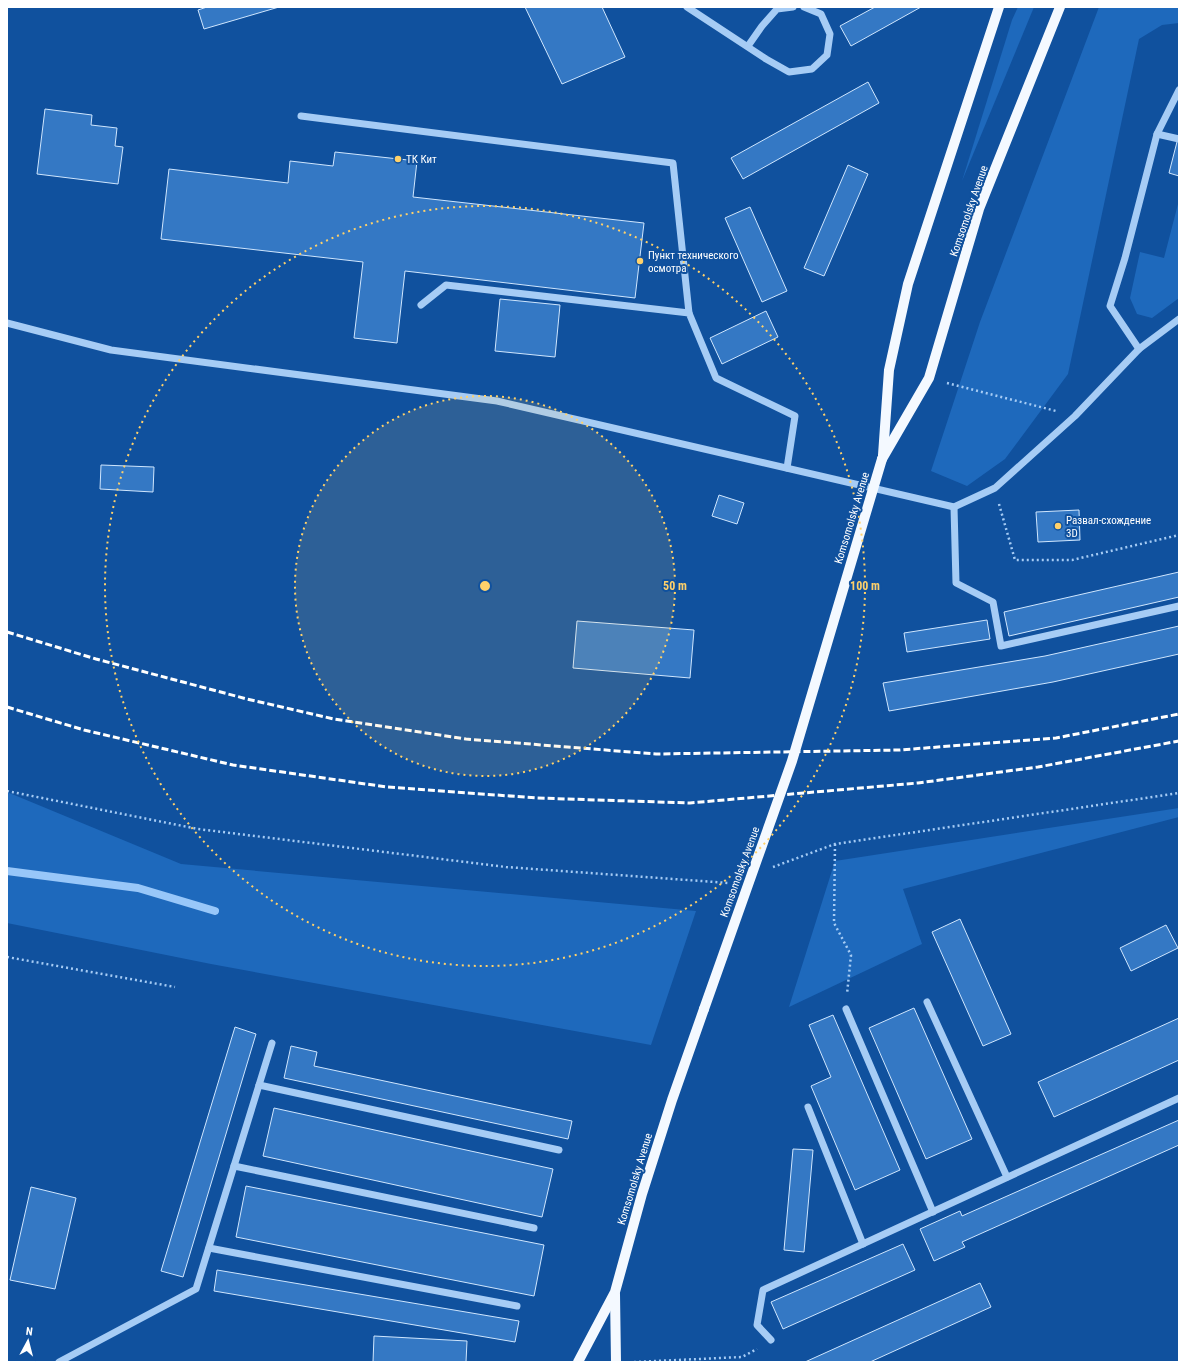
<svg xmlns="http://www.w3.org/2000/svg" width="1186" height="1369" viewBox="0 0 1186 1369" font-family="'Roboto Condensed',sans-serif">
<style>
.green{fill:#1e69bc}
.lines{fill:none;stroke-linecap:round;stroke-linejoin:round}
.stream{stroke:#98c7f9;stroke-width:8}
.building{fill:#3478c4;stroke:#cfe6fe}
.path{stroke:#a6ccf5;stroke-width:2.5;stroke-dasharray:2 3;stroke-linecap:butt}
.minor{stroke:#a6ccf5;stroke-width:7}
.major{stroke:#f4f9ff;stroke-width:10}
.rail{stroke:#fff;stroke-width:3;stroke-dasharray:7 3;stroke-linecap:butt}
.major-bridge{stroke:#f4f9ff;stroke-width:10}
.ring{fill:none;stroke:#ffd16a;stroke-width:2;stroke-dasharray:2 4}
.poi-dot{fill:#ffd16a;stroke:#10519e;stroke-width:1.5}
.labels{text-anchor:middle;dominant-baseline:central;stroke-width:4;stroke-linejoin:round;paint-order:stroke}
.poi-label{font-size:11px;fill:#fff;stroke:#10519e;text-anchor:start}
.street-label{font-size:11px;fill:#fff;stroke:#10519e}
.centre{fill:#ffd16a;stroke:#10519e;stroke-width:2}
.ring-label{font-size:12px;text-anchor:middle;font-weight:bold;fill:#ffd16a;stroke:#10519e;stroke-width:4;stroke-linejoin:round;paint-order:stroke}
</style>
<rect width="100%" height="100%" fill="#10519e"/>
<g class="green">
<path d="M1018,7H1034L962,181L1012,20Z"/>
<path d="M1099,7H1179V23L1162,25L1139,39L1068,374L1005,459L967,486L931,471L980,322Z"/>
<path d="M1178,204L1179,298L1152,318L1137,314L1130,298L1140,252L1164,258Z"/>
<path d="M7,792L181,864L696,911L651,1045L211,964L7,923Z"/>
<path d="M1179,808V817L903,889L922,944L789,1007L835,861Z"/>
</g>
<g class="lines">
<path class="stream" d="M7,871L138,888L215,911"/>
</g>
<g class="building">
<path d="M207,7H279L204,29L198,10Z"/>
<path d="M525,7H602L625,57L562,84Z"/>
<path d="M875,7H921L851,46L840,26Z"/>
<path d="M868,82L879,103L743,179L731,158Z"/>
<path d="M45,109L92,115L91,125L117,128L115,146L123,147L118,184L37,174Z"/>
<path d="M1179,134V176L1169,173Z"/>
<path d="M335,152L417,161L413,197L644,223L635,298L405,271L397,343L354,338L363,262L161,239L169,169L288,183L290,161L333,166Z"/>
<path d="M848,165L868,174L824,276L804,268Z"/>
<path d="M750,207L787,291L762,302L725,218Z"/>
<path d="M500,299L560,305L555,357L495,351Z"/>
<path d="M766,311L778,337L722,364L710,338Z"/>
<path d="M101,465L154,467L153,492L100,489Z"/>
<path d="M719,495L744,503L737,524L712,516Z"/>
<path d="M1079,510L1080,540L1038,542L1036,512Z"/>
<path d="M1179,572V597L1009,636L1004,612Z"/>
<path d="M987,620L990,639L907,652L904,633Z"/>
<path d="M577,621L694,630L690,678L573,668Z"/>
<path d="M1179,626V654L1053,682L889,711L883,683L1045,656Z"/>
<path d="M960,919L1011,1034L983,1046L932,932Z"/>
<path d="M1166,925L1178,948L1131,971L1120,948Z"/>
<path d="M914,1008L972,1139L926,1159L869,1028Z"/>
<path d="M833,1015L900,1170L855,1190L811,1086L831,1077L809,1025Z"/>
<path d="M1179,1018V1060L1054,1117L1038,1082Z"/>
<path d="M235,1027L256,1034L183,1277L161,1271Z"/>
<path d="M291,1046L317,1052L314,1066L572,1121L568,1139L284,1078Z"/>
<path d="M274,1108L553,1169L542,1217L263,1156Z"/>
<path d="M1179,1120V1145L962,1242L965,1247L934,1261L920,1229L960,1211L962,1216Z"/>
<path d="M793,1149L813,1150L804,1252L784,1250Z"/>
<path d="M246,1186L544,1245L534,1296L236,1237Z"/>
<path d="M31,1187L76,1198L55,1289L10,1280Z"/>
<path d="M903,1244L915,1270L783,1329L771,1302Z"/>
<path d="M217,1270L519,1321L515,1342L214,1291Z"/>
<path d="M980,1283L991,1307L870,1362H805Z"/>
<path d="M374,1336L467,1341L466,1362H373Z"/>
</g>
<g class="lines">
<g class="path">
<path d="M947,383L1056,411"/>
<path d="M999,504L1015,560H1072L1179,535"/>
<path d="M7,791L198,829L506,867L729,883"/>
<path d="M835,844L834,923L851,955L847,994"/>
<path d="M773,867L835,844L1179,793"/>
<path d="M7,957L175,987"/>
<path d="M634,1362L742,1357L757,1349"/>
</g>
<g class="minor">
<path d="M687,7L766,59L789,72L812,69L827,55L830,34L821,14L804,7"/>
<path d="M748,46L762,26L777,9L793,7"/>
<path d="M301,116L673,163L689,313"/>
<path d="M1157,134L1179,139"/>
<path d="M421,305L446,285L689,313L716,378L795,416L787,468"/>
<path d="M7,323L111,350L497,401L954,507L995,488L1075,416L1139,349L1179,319"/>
<path d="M1139,349L1110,306L1125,258L1157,134L1179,90"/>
<path d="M954,507L956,583L993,602L1001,646L1179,606"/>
<path d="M927,1002L1007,1177"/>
<path d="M846,1009L933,1212"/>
<path d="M259,1085L559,1150"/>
<path d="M808,1107L863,1244"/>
<path d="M234,1166L534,1228"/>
<path d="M209,1248L517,1306"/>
<path d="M771,1340L757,1325L763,1290L1179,1098"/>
<path d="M59,1362L196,1289L272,1043"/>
</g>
<g class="major">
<path d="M883,455L889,370L908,284L999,7"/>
<path d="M882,459L929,378L979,209L1060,7"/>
<path d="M615,1294L616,1362"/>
<path d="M578,1362L615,1292L642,1194L672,1100L704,1009"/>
</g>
<g class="rail">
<path d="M7,632L96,659L247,699L334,719L466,739L656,754L899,750L1056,738L1179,714"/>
<path d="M7,707L84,730L233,765L387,787L537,798L690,803L918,783L1038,767L1179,741"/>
</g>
<path class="major-bridge" d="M704,1009L792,761L882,459"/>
</g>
<circle cx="485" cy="586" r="190" fill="#ffd16a" fill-opacity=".12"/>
<g class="ring">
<circle cx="485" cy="586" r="190"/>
<circle cx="485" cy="586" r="380"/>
</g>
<g class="poi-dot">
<circle cx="398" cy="159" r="4"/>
<circle cx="640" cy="261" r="4"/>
<circle cx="1058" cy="526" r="4"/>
</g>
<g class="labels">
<g class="poi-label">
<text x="406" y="159">ТК Кит</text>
<text x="648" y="255">Пункт технического<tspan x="648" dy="13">осмотра</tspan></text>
<text x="1066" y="520">Развал-схождение<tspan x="1066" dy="13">3D</tspan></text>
</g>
<g class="street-label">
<text transform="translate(969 211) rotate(-71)">Komsomolsky Avenue</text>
<text transform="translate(852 518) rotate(-73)">Komsomolsky Avenue</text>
<text transform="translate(740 872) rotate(-70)">Komsomolsky Avenue</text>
<text transform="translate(635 1179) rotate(-73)">Komsomolsky Avenue</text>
</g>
</g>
<circle cx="485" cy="586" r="6" class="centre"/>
<g class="ring-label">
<text x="675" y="590">50 m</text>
<text x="865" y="590">100 m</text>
</g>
<rect width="1186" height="1369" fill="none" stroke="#ffffff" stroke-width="16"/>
<g transform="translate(28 1341) rotate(7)" stroke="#10519e" stroke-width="3" paint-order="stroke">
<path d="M0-3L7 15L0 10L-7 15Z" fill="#ffffff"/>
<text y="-6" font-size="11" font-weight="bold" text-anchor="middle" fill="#ffffff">N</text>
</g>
</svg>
